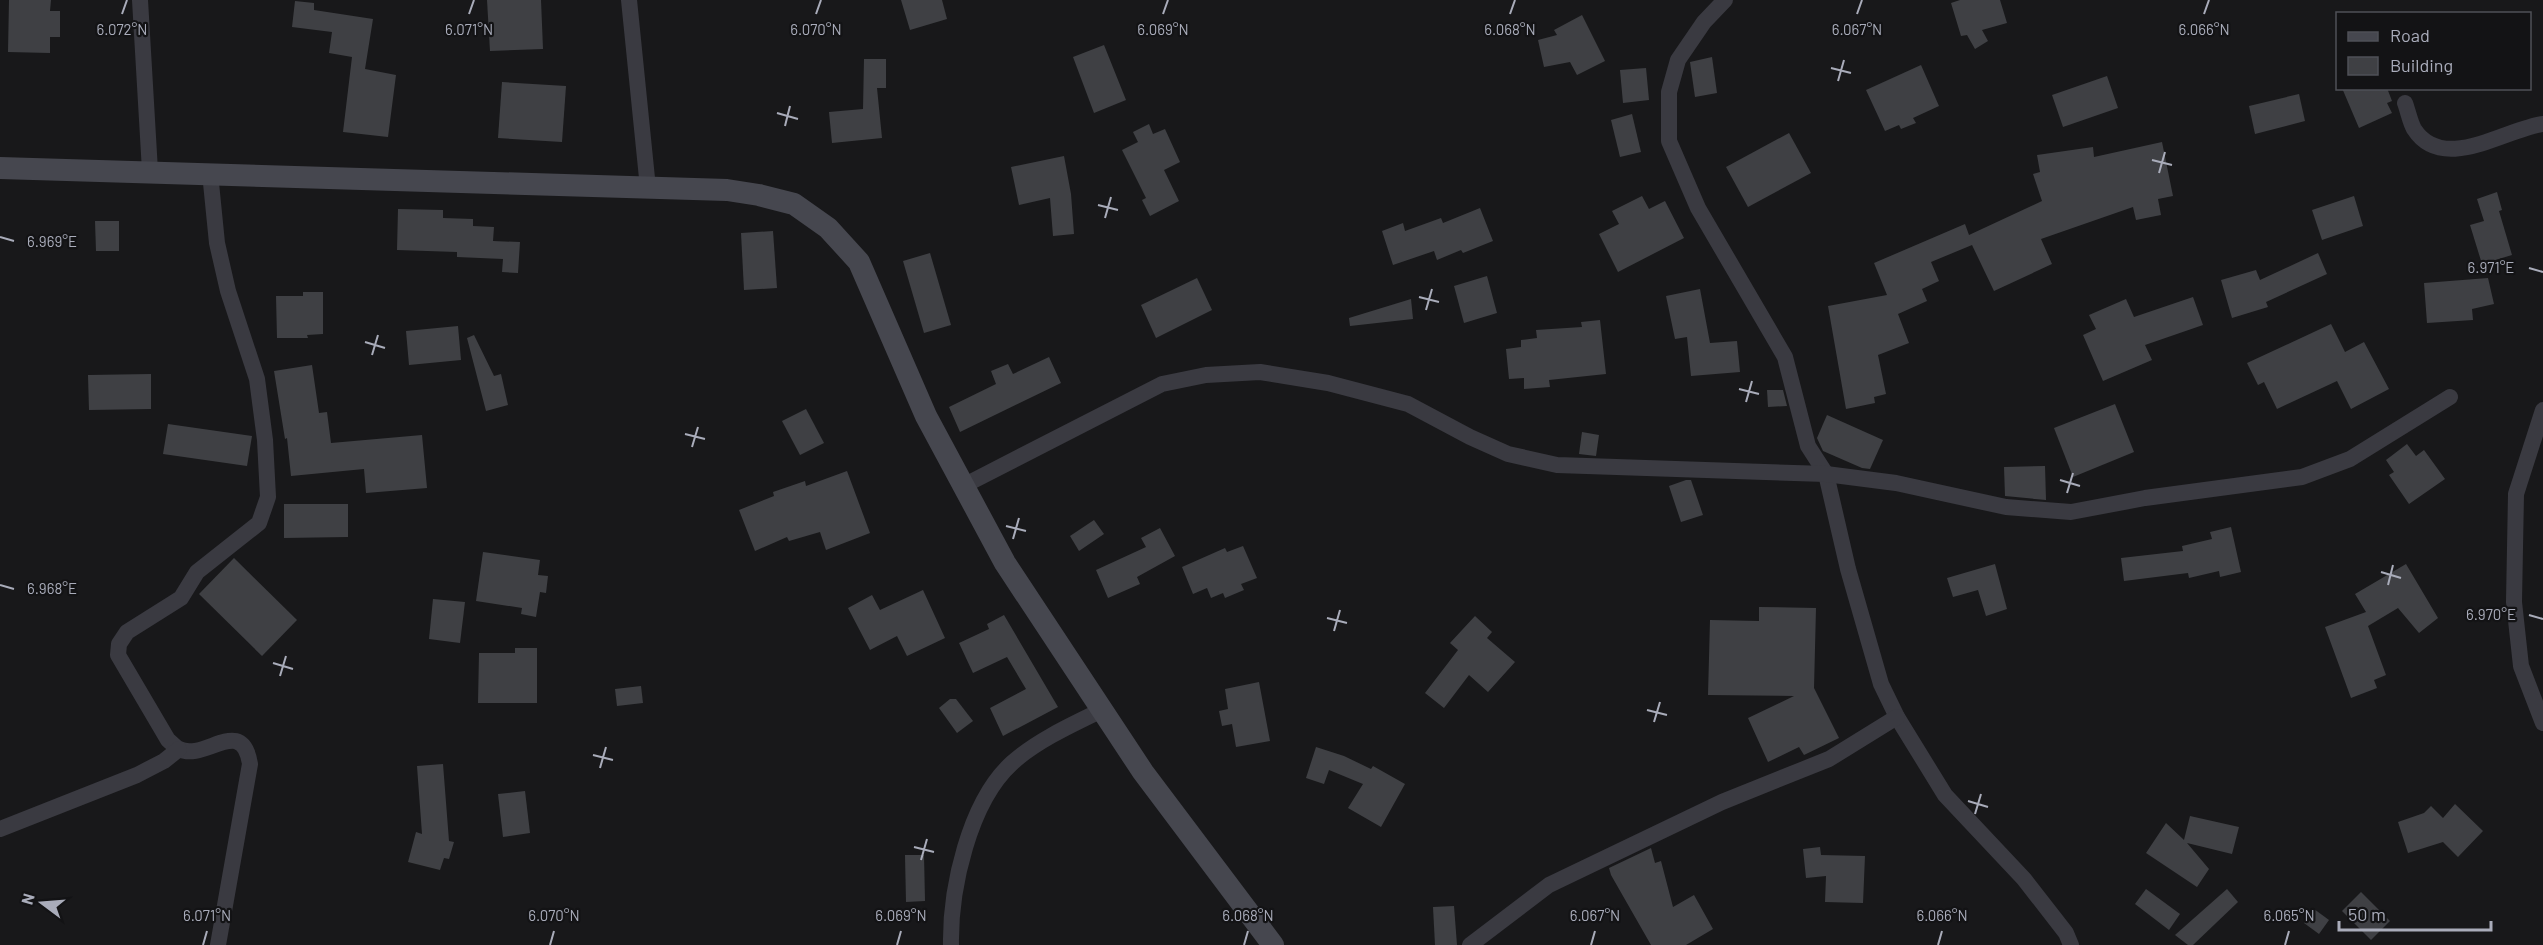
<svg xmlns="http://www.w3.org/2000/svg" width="2543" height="945" viewBox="0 0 2543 945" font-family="Barlow,sans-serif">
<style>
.building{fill:#3f4044}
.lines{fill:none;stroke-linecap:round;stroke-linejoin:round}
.street{stroke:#3a3a41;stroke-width:16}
.secondary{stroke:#46474f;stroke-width:22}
.ticks{fill:none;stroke:#a9acba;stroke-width:2}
.ticks-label{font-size:15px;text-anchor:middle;fill:#a9acba;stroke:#131315;stroke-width:4.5;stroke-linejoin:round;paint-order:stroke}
</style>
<rect width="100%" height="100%" fill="#18181a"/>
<g class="building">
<path d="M9,0H51L50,11H60V37H50V53L8,52Z"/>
<path d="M487,0H541L543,49L490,51Z"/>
<path d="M901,0H942L947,19L910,30Z"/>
<path d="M1960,0H2000L2007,23L1982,30L1988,41L1975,49L1967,35L1961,36L1951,3Z"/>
<path d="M295,1L314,3V10L373,19L365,69L396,75L388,137L343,132L352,57L329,53L332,32L292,27Z"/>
<path d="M1582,15L1605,61L1577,75L1570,62L1544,67L1538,40L1557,35L1554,30Z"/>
<path d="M1104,45L1126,100L1094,113L1073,57Z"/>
<path d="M1712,57L1717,93L1695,97L1690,62Z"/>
<path d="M864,59H886V88H877L882,138L832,143L829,112L863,109Z"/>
<path d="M1921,65L1939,106L1913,118L1916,123L1901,129L1899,125L1885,131L1866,90Z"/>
<path d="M1646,68L1649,100L1623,103L1620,70Z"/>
<path d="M2107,76L2118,108L2063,127L2052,95Z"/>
<path d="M502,82L566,86L562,142L498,138Z"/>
<path d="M2342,88H2387L2392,101L2387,103L2392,113L2359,128Z"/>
<path d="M2299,94L2305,121L2255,134L2249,106Z"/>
<path d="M1632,114L1641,152L1620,157L1611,120Z"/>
<path d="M1149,124L1153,134L1165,129L1180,162L1164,170L1179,201L1150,216L1142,200L1146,198L1122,150L1138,142L1133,132Z"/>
<path d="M1789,133L1811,173L1748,207L1726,167Z"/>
<path d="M2162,142L2173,196L2158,199L2161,215L2136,220L2133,207L2041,239L2052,264L1994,291L1972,245L1931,262L1939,281L1922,289L1927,301L1898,314L1909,343L1878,355L1886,394L1874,397L1875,403L1846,409L1828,306L1887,295L1874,263L1965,224L1969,235L2042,201L2033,174L2040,172L2037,155L2093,147L2094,157Z"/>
<path d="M1064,156L1071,194L1074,234L1053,236L1050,198L1019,205L1011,167Z"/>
<path d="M2497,192L2502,210L2499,211L2512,255L2482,264L2470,225L2484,221L2477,199Z"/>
<path d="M1642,196L1649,209L1665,201L1684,238L1618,272L1599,234L1619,224L1612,211Z"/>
<path d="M2354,196L2363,226L2322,240L2312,210Z"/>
<path d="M1480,208L1493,241L1463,253L1461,250L1437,260L1434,251L1393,265L1382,231L1403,223L1405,231L1441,218L1443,223Z"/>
<path d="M398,209L443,210V218L473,219V226L494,227L493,241L520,242L518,273L502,272L503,259L457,257V252L397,250Z"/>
<path d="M95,221H119V251H96Z"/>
<path d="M773,231L777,288L744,290L741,233Z"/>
<path d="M930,253L951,325L924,333L903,261Z"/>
<path d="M2318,253L2327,274L2266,302L2268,307L2232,318L2221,280L2256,270L2260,280Z"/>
<path d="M1487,276L1497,313L1464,323L1454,286Z"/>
<path d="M1197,278L1212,310L1156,338L1141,305Z"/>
<path d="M2488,278L2494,304L2472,309L2473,320L2427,323L2424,283Z"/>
<path d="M1700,289L1710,343L1737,341L1740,372L1691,376L1687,337L1675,339L1666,296Z"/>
<path d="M303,292H323V334L307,335L308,338H277L276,296H303Z"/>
<path d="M2193,297L2203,325L2145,345L2152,360L2103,381L2083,335L2096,329L2089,315L2126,299L2134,317Z"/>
<path d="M1411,299L1413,319L1350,326L1349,318Z"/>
<path d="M1600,320L1606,374L1549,380L1550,387L1524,389V378L1509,379L1506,349L1521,347V340L1537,338L1536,330L1582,327L1581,322Z"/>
<path d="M2331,324L2345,352L2364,342L2389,389L2351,409L2337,381L2277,409L2264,382L2258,385L2247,363Z"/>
<path d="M458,326L461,360L409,365L406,331Z"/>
<path d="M474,335L494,376L501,374L508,405L486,411L467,338Z"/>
<path d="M1049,357L1061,383L960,432L949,407L996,384L991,371L1008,364L1013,374Z"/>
<path d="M312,365L319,413L327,412L331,443L422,435L427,488L366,493L364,469L291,476L287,438L285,439L274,371Z"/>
<path d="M151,374V409L89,410L88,375Z"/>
<path d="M1767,390H1783L1787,406L1768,407Z"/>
<path d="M2115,404L2134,452L2073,477L2054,428Z"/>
<path d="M806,409L824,443L800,455L782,421Z"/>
<path d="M1827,415L1883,440L1870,469L1862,468L1823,451L1817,438Z"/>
<path d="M168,424L252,436L247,466L163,454Z"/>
<path d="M1582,432L1599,435L1596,456L1579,454Z"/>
<path d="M2407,444L2416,456L2424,450L2445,479L2409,504L2389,475L2394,472L2386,460Z"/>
<path d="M2045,466L2046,500L2005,496L2004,467Z"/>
<path d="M847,471L870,533L826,550L820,532L789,541L787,537L755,551L739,510L774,496L773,492L805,481L806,486Z"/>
<path d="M1686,480H1691L1703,515L1681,522L1669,486Z"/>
<path d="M284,504H348V537L284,538Z"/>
<path d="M1094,520L1104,534L1079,551L1070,536Z"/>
<path d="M2231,527L2241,572L2220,577L2219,571L2189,578L2188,573L2124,581L2121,558L2183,551L2182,546L2212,539L2210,532Z"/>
<path d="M1160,528L1175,556L1137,577L1140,584L1108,598L1096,570L1146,547L1141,538Z"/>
<path d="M1243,546L1257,578L1241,584L1244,590L1225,598L1223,593L1211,598L1207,588L1193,594L1182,567L1225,548L1227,552Z"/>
<path d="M483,552L540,560L538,575L548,576L546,593L540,592L536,617L521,614L522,608L476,601Z"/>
<path d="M234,558L297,620L262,656L199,594Z"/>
<path d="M1995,564L2007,609L1986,616L1978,590L1953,597L1947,578Z"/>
<path d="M2406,564L2438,618L2419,633L2398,608L2368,626L2386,675L2374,680L2377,688L2351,698L2325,627L2366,612L2355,594Z"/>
<path d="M923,590L945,638L907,656L897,636L870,650L848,608L872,595L880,610Z"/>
<path d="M433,599L465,602L460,643L429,639Z"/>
<path d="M1759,607L1816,608L1814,688L1839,738L1804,755L1799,747L1768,762L1748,718L1794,696L1708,695L1710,620L1759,621Z"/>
<path d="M1004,615L1058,707L1003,736L990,708L1026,689L1007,657L973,673L959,643L989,629L987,624Z"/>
<path d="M1475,616L1492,632L1487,638L1515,662L1488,692L1469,675L1444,708L1425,693L1458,650L1450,643Z"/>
<path d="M515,648H537V703H478L479,653H515Z"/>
<path d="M1259,682L1270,741L1236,747L1232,724L1222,726L1219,711L1228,709L1225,689Z"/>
<path d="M641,686L643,703L617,706L615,689Z"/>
<path d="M950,699H956L973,721L957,733L939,708Z"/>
<path d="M1316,747L1344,756L1371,769L1373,766L1405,784L1381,827L1348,808L1363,784L1329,770L1324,784L1306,778Z"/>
<path d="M443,764L449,841L454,842L449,859L444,858L440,870L408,862L416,832L422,834L417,766Z"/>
<path d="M525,791L530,833L503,837L498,794Z"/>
<path d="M2455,804L2483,831L2458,857L2443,842L2408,853L2398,822L2424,813L2431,806L2443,818Z"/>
<path d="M2190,816L2239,827L2232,854L2187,843L2209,869L2197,887L2146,853L2166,823L2184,840Z"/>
<path d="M1820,847L1821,855L1865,856L1863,903L1825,902L1826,876L1806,878L1803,849Z"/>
<path d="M1651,848L1655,863L1661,861L1673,907L1694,895L1713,929L1686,945H1651L1611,875L1609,868Z"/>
<path d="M905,855H924L925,901L906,902Z"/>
<path d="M2146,889L2180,914L2169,930L2135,904Z"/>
<path d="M2227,889L2238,902L2193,945H2188L2175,935Z"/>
<path d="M2361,892L2390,921L2371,940L2342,911Z"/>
<path d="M1454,906L1457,945H1435L1433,907Z"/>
<path d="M2314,909L2329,920L2319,934L2304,923Z"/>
</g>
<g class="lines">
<g class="street">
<path d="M140,0L150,171"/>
<path d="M629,0L648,188"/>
<path d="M1725,0L1704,22L1678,60L1669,92V141L1698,208L1785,357L1808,446L1826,474L1848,569L1881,684L1897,717L1945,795L2024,879L2066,933L2071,945"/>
<path d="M2405,103C2408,111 2410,122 2414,129C2443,174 2505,129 2543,124"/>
<path d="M210,173L217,243L228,291L257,379L265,440L268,497L259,523L197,572L181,598L127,632L119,644L118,655L168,740C171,742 175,747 179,749C205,762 242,714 250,764L218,945"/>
<path d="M2543,410L2516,494L2514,602L2521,666L2543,723"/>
<path d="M963,486L1162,384L1206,375L1260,372L1328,383L1408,404L1470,437L1508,454L1557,465L1826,474L1896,483L2006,507L2071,512L2145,498L2302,477L2350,459L2450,397"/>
<path d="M0,829L137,775L164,761L179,749"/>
<path d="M951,945C950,889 969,802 1012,763C1036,741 1073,724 1102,710"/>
<path d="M1470,945L1549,885L1722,802L1829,759L1897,717"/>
</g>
<path class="secondary" d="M0,168L727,190L759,195L794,204L828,228L859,262L926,416L1005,563L1143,772L1273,945"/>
</g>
<path class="ticks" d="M122,14L127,0M469,14L474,0M816,14L821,0M1163,14L1168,0M1510,14L1515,0M1857,14L1862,0M2204,14L2209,0M1831,68L1851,73M1838,81L1844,60M777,113L798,119M785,126L790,106M2152,160L2172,165M2159,173L2165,152M1098,205L1118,210M1105,218L1111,197M0,237L14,241M2529,268L2543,272M1419,297L1439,302M1426,310L1432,289M365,342L385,348M372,355L378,335M1739,389L1759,394M1746,402L1752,381M685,434L705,439M692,447L698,427M2060,480L2080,486M2067,493L2073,473M1006,526L1026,531M1013,539L1019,518M2381,572L2401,578M0,585L14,589M2388,585L2393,565M2529,615L2543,619M1327,618L1347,623M1334,631L1340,610M273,663L293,669M280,676L286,656M1647,710L1667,715M1654,722L1660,702M593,755L613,760M600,768L606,747M1968,801L1988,807M1975,814L1981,794M914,847L934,852M921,860L927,839M203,945L207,931M550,945L554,931M897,945L901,931M1244,945L1248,931M1591,945L1595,931M1938,945L1942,931M2285,945L2289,931"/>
<g class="ticks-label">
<text x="122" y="35">6.072°N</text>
<text x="469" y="35">6.071°N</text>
<text x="816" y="35">6.070°N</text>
<text x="1163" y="35">6.069°N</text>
<text x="1510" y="35">6.068°N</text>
<text x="1857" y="35">6.067°N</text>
<text x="2204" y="35">6.066°N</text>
<text x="52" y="247">6.969°E</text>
<text x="2491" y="273">6.971°E</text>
<text x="52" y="594">6.968°E</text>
<text x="2491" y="620">6.970°E</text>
<text x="207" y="921">6.071°N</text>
<text x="554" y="921">6.070°N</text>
<text x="901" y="921">6.069°N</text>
<text x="1248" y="921">6.068°N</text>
<text x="1595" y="921">6.067°N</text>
<text x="1942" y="921">6.066°N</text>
<text x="2289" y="921">6.065°N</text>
</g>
<rect x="2336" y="12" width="195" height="78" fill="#131315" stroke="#4f5057" stroke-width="1.5"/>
<rect x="2348" y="32" width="30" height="9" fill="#46474f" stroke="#4f5057" stroke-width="1.5"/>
<text x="2390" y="42" font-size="18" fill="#a9acba">Road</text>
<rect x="2348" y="57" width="30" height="18" fill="#3f4044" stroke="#4f5057" stroke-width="1.5"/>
<text x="2390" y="72" font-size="18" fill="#a9acba">Building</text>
<g transform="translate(42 903) rotate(286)" stroke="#131315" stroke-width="4.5" paint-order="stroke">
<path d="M0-4.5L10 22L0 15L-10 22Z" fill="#a9acba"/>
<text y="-9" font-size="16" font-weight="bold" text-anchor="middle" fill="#a9acba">N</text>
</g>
<path d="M2339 921v9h152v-9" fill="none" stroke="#a9acba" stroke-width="3"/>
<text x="2348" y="921" font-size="18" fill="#a9acba" stroke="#131315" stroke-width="4.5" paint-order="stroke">50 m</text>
</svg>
